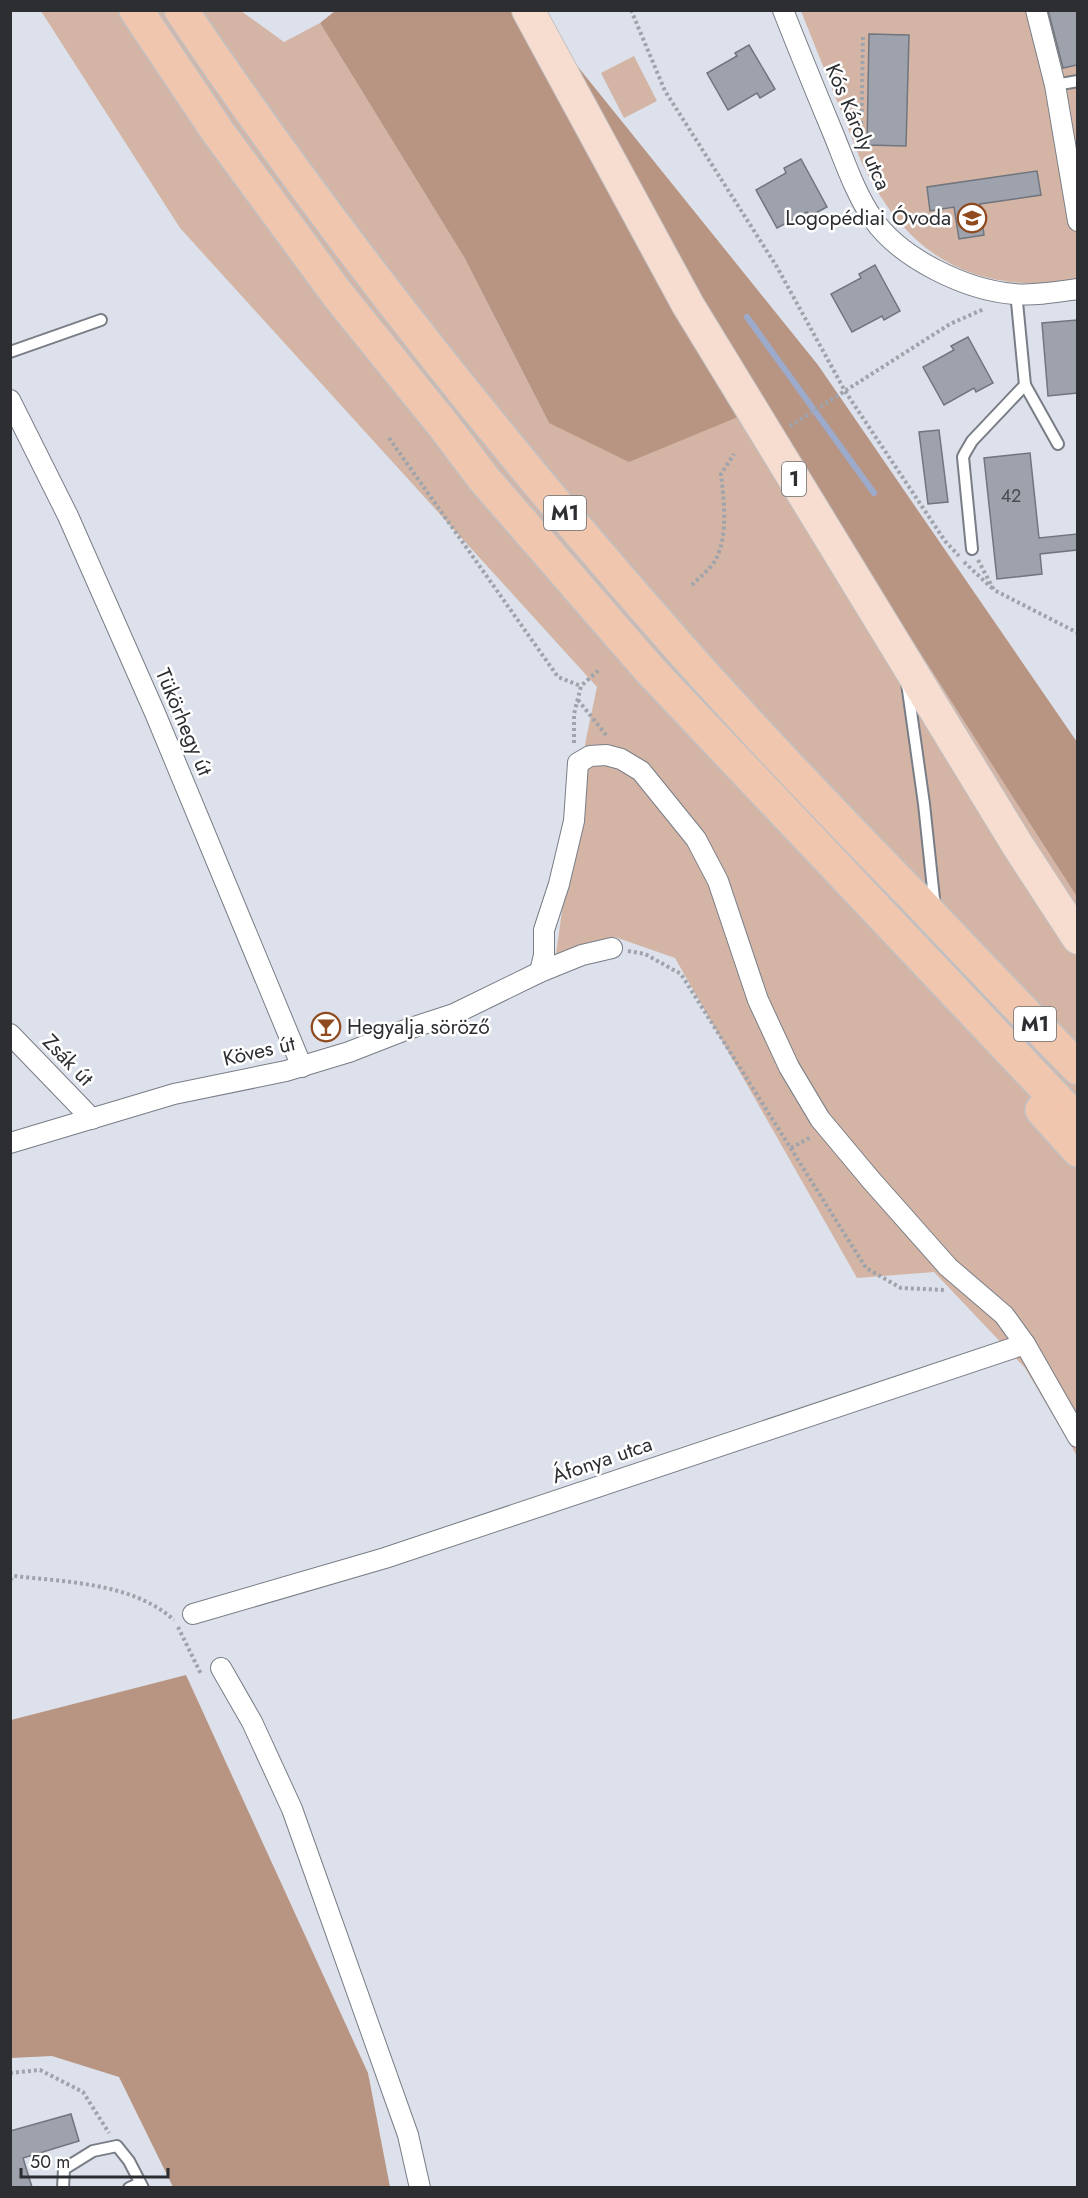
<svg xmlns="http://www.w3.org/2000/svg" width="1088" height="2198" viewBox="0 0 1088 2198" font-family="Jost,sans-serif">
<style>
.green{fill:#d4b5a5}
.forest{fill:#b89582}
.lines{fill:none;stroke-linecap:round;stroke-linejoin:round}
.stream{stroke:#9caacb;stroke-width:6}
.building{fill:#9ea2ac;stroke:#71757e;stroke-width:1.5}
.lane-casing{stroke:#797d86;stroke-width:14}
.street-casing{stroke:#797d86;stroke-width:22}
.primary-casing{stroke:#c0c0c2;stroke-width:34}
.highway-casing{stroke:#c0c0c2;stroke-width:36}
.path{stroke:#9fa3ab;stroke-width:4;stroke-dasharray:3 3;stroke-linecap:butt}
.lane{stroke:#fff;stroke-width:10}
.street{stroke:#fff;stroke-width:20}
.primary{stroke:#f7ddcf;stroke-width:32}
.highway{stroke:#f1c6af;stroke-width:33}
.labels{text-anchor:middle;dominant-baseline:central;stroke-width:5;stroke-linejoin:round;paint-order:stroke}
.number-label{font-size:18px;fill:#484b50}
.shield{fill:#fff;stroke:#6b6d70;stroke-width:1.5}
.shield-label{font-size:20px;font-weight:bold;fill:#2c2e32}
.street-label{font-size:21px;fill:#2c2e32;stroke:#fff}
.poi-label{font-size:21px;fill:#2c2e32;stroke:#fff;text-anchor:end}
</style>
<rect width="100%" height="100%" fill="#dce1eb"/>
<g class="green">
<path d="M41,11H241L284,42L320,23L464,257L549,423L762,407L1077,897V1456L1025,1368L934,1272L857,1278L675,958L615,937L556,954L586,739L597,687L180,228Z"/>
<path d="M801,11H1077V281C972,294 907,257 861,161Z"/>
<path d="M634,56L657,101L624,118L601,73Z"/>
</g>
<g class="forest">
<path d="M335,11H533L818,365L1077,742V897L762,407L629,462L549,423L464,257L320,23Z"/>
<path d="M186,1675L368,2073L390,2187H173L119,2077L52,2056L11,2058V1720Z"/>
</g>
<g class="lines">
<path class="stream" d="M747,317L874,493"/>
</g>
<g class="building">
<path d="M1048,10H1077V65L1063,68Z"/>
<path d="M869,34L909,35L906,146L867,145Z"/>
<path d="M749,45L775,89L760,98L757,93L728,110L707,73L737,56L735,53Z"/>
<path d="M801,159L827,207L810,216L807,212L777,228L756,190L786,173L784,168Z"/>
<path d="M1037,171L1041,195L980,204L984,235L959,239L954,207L930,211L927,187Z"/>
<path d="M875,265L900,311L884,320L882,316L852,332L831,294L861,278L859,274Z"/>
<path d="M1077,320V393L1048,396L1042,323Z"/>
<path d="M968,337L993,383L976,392L974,388L944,405L923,367L954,350L951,346Z"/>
<path d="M939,430L948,502L928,504L919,432Z"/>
<path d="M1030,453L1039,538L1077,534V550L1040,554L1042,574L997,579L984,458Z"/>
<path d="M71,2114L79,2141L23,2158L32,2187H10V2131Z"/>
</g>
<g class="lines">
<g class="lane-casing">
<g id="lane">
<path d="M1055,85L1078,81"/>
<path d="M10,352L101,320"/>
<path d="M1025,385L1058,444"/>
<path d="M972,549L963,457L965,453L972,441L1025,385L1017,302"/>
<path d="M907,683L924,804L935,908"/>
<path d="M63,2188L64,2169L93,2151L117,2146L129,2161L143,2188"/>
<path d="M129,2188L140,2183"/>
</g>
</g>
<g class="street-casing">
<g id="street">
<path d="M783,10C799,51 816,92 833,133C845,162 855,193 873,219C901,259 966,290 1014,294C1035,296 1057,292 1078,289"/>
<path d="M1036,10L1055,85L1078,221"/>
<path d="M10,400L68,516L155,713L302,1067"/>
<path d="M540,972L544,955V930L559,884L574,821L578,763L590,756L606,755L621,759L641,771L696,839L718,881L758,1000L789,1067L820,1119L871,1180L948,1267L1004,1315L1025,1344L1078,1437"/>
<path d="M10,1034L92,1119"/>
<path d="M10,1143L174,1094L286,1071L349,1052L408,1029L454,1014L540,972L582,955L612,948"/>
<path d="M193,1614L385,1558L1025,1344"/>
<path d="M221,1668L252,1722L292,1809L408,2135L420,2188"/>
</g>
</g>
<g class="primary-casing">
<path id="primary" d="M528,10L688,305L1018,846L1078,938"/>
</g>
<g class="highway-casing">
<g id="highway">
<path d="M136,10L218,132L338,295L444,426L484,479L649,669L1078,1122"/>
<path d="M181,10C333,235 500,444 679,647C755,733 834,815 914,897C968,954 1022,1011 1078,1068"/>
<path d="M1042,1110L1078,1150"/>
</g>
</g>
<g class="path">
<path d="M631,10L665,91L777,267L845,391L945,541L959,556"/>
<path d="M861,148L863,34"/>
<path d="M790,426L950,324L984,309"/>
<path d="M389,438L558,677L581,686"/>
<path d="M978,560L994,590L1078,633"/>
<path d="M964,562L994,590"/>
<path d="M692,585C700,577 713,567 717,557C728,532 724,501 721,474L734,454"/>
<path d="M578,700L607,736"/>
<path d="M574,743V714L581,686L600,669"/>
<path d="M628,951L645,954L681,974L866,1268L901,1288L946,1290"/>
<path d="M791,1148L811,1137"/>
<path d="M10,1580L14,1576C67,1582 133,1583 174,1620"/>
<path d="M178,1627L201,1674"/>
<path d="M10,2073L40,2070L83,2092L109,2133"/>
</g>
<use href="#lane" class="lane"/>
<use href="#street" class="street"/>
<use href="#primary" class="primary"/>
<use href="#highway" class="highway"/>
</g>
<defs>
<g id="school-ring" transform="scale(1.5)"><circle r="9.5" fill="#fff" stroke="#8f4a1f" stroke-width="1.5"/><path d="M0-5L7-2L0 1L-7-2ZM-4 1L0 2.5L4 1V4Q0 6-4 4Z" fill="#8f4a1f"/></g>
<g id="bar-ring" transform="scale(1.5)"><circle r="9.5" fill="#fff" stroke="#8f4a1f" stroke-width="1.5"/><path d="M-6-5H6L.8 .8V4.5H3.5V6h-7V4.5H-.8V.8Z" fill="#8f4a1f"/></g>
</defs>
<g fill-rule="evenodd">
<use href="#school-ring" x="972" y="218"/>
<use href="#bar-ring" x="326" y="1027"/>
</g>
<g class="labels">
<g class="number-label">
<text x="1011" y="496">42</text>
</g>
<g class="shield">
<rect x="782" y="462" width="24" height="34" rx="4.5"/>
<rect x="544" y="496" width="42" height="34" rx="4.5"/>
<rect x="1014" y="1007" width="42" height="34" rx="4.5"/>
</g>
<g class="shield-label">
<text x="794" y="479">1</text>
<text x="565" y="513">M1</text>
<text x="1035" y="1024">M1</text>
</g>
<g class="street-label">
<text transform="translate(858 127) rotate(67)">Kós Károly utca</text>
<text transform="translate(184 722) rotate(67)">Tükörhegy út</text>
<text transform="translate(259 1051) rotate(-13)">Köves út</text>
<text transform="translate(68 1060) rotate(46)">Zsák út</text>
<text transform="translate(602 1460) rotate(-19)">Áfonya utca</text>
</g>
<g class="poi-label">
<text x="951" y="218">Logopédiai Óvoda</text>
<text x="347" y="1027" text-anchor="start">Hegyalja söröző</text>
</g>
</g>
<rect width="1088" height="2198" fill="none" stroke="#2c2e32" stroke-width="24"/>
<path d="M21 2168v9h147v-9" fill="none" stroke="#2c2e32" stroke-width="3"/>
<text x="30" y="2168" font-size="18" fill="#2c2e32" stroke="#ffffff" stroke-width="4.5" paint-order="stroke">50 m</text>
</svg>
